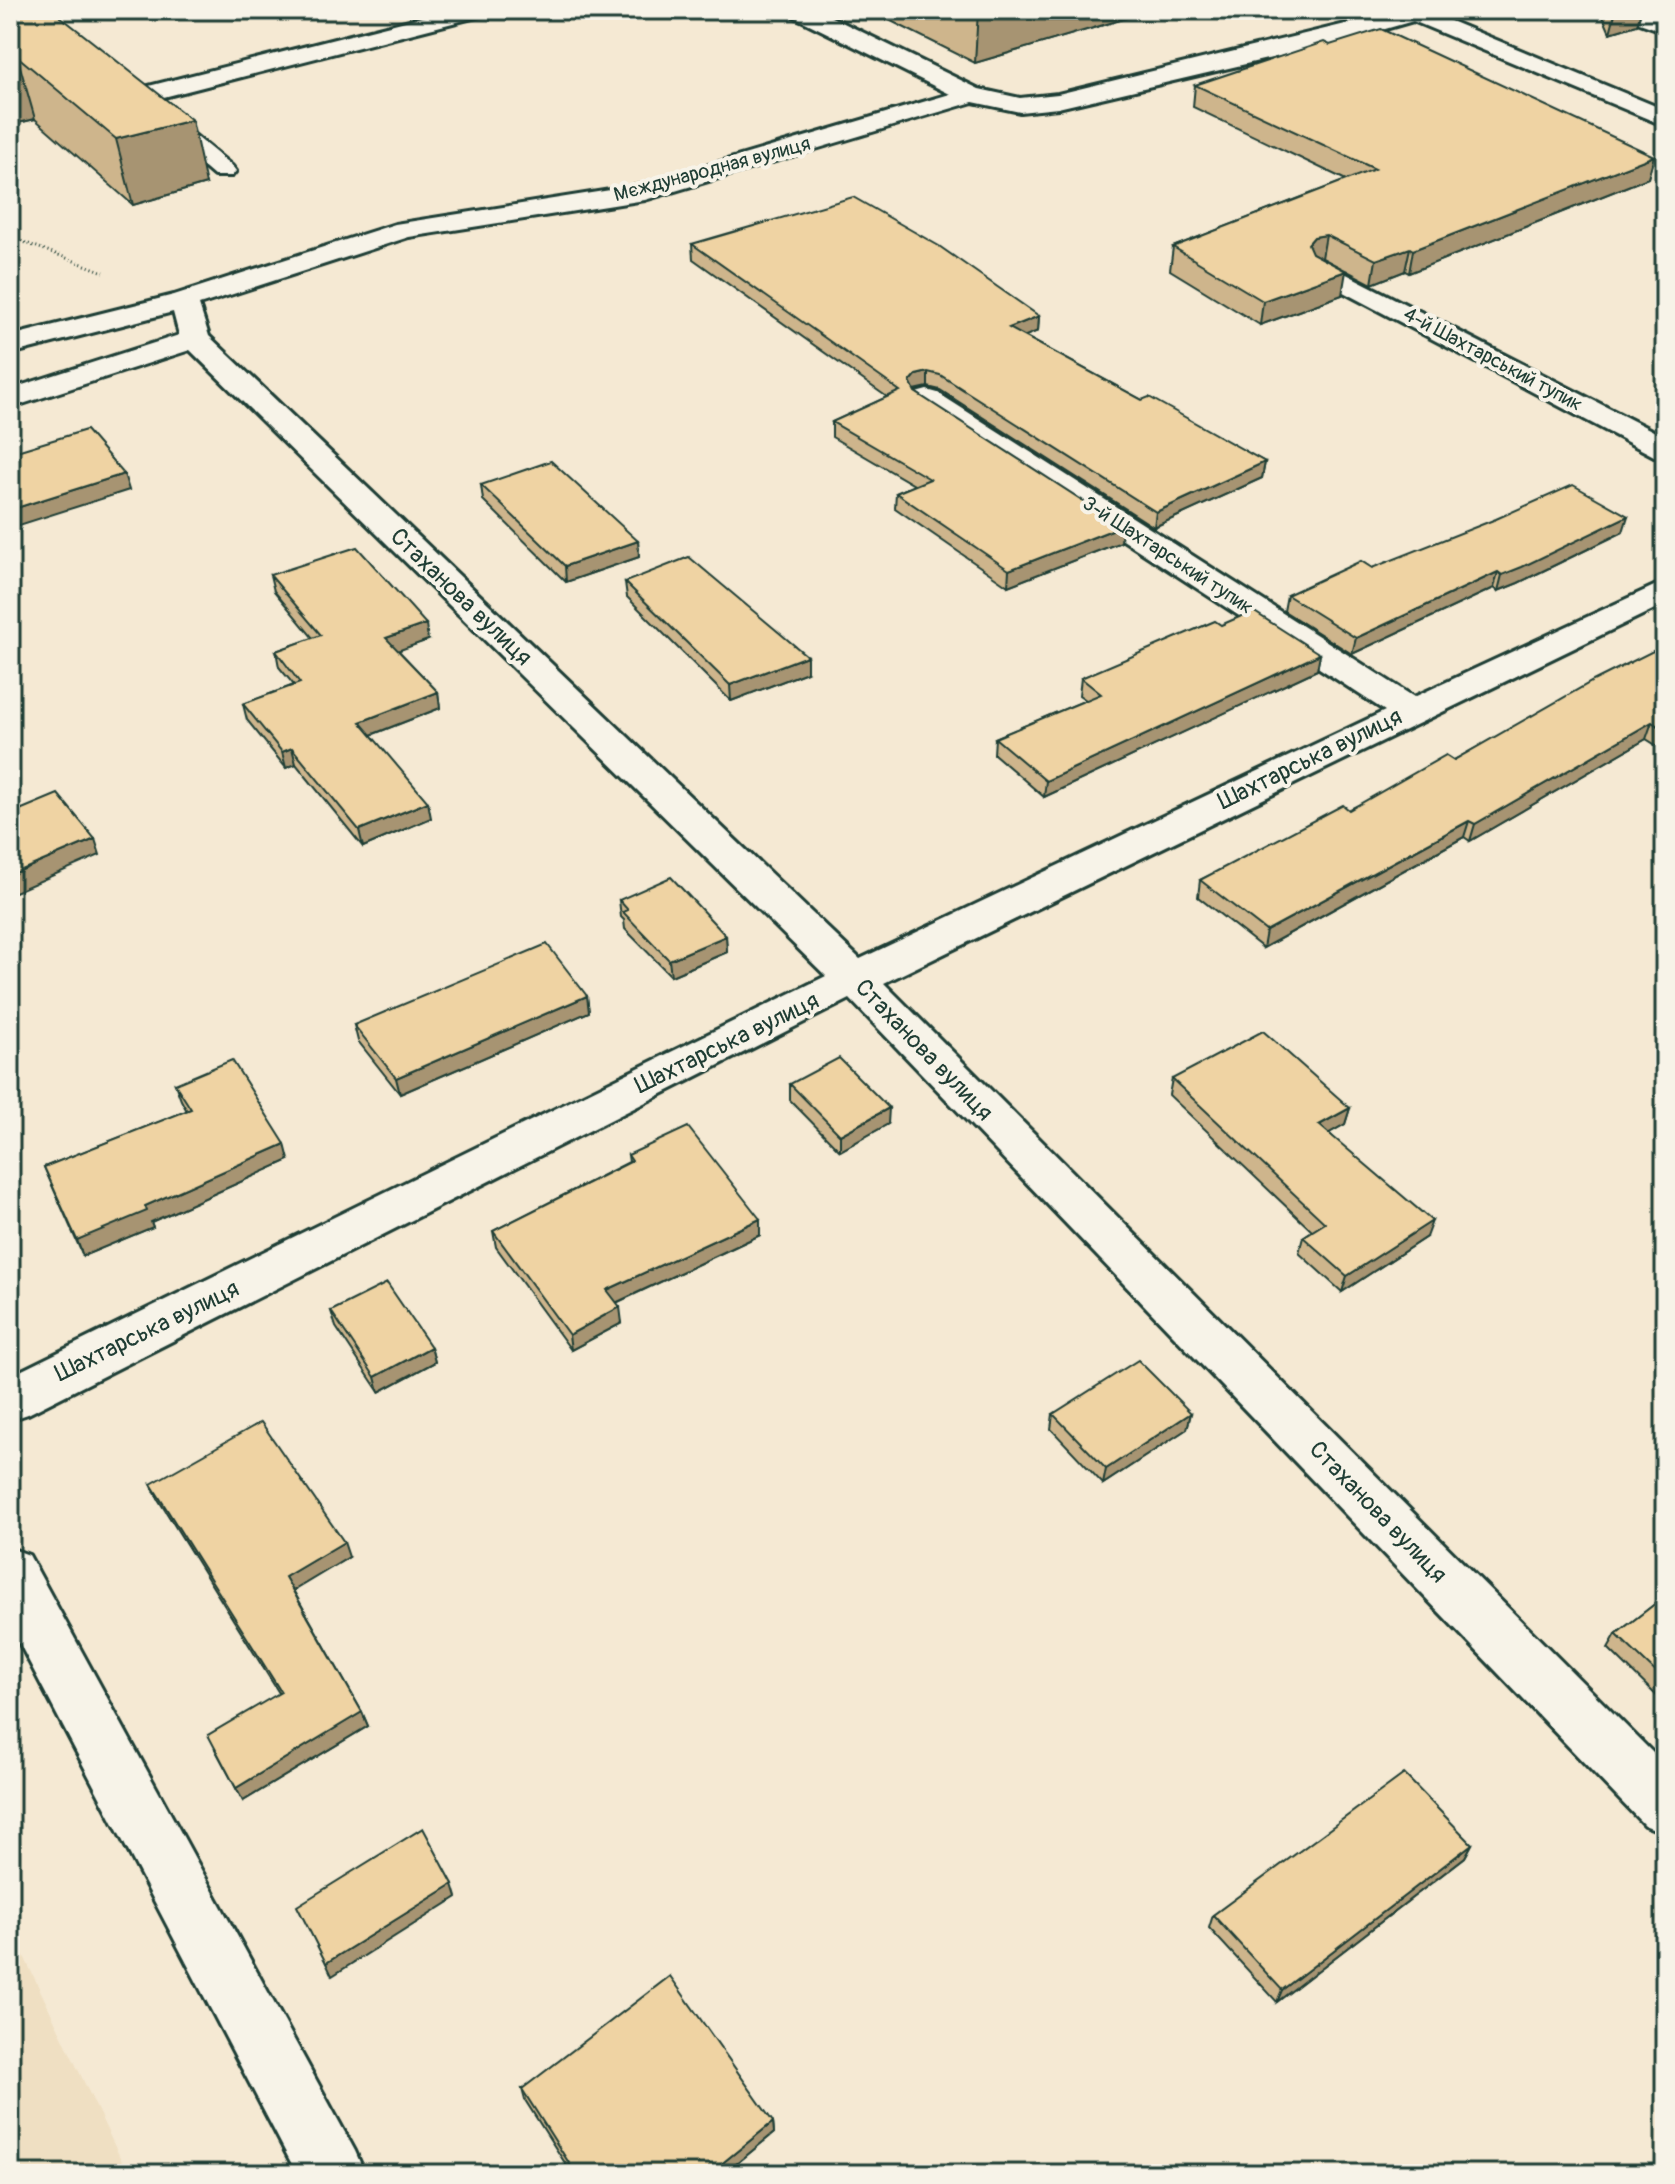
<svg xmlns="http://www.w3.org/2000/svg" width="1675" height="2184" viewBox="0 0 1675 2184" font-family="Pangolin,sans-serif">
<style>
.built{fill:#efdfc2}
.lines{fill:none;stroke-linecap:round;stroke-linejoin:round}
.minor-casing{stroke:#1f3d34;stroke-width:6}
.path{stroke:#1f3d34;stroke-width:3;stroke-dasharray:1 3;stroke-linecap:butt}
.minor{fill:#f7f3e8;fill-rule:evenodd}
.wall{fill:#ceb58c;stroke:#1f3d34;stroke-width:2}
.shaded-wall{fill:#a79472;stroke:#1f3d34;stroke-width:2}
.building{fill:#efd3a3;stroke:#1f3d34;stroke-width:2}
.labels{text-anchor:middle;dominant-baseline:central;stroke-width:8;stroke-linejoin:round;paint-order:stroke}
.far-street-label{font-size:20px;fill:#1f3d34;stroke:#f7f3e8}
.street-label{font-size:24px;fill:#1f3d34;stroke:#f7f3e8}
</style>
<rect width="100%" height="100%" fill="#f5e9d3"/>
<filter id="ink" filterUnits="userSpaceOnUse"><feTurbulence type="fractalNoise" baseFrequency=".0125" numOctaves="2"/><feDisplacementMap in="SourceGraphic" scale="16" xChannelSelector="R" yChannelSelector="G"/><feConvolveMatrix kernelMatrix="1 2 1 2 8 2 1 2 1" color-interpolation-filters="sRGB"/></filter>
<g filter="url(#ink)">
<path class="built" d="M21,1950L128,2174H10V1957Z"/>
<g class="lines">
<g class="minor-casing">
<g id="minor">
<path d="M449,10H487L484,15L152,100L232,166L236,171L232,176H214L122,97L125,92Z"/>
<path d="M788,10H817L979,89L1020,98L1058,94L1395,12L1394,10H1424L1665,110V126L1413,21L1340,42L1058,108L1020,112L973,102L645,200L409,237L199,305L209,336L860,959L1385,711L916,405L912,399L916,393L927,390L938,393L1414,697L1665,581V604L884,983L1665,1765V1833L1644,1825L850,999L28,1414L10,1420V1376L826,976L190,350L10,408V389L179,335L173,312L10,354V336L174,295L395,224L642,185L950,94L791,15Z"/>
<path d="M1614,10H1646L1665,17V32L1617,15Z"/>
<path d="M1321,261L1665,437V458L1654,456L1311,275L1307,269L1311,263Z"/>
<path d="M10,1548L29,1555L355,2151L365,2174H297L10,1625Z"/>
</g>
</g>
<path class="path" d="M10,237L104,272"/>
<use href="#minor" class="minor"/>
</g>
<g class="wall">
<path d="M10,10L206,184L133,205L35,119L10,125Z"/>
<path d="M869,10H1154L975,63Z"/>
<path d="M1600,10H1641L1637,25L1610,33Z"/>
<path d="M1653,10H1665V15Z"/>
<path d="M1195,85L1654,156L1648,178L1409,273L1405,271L1372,284L1322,258L1342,295L1260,325L1170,270L1173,247L1346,180L1193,107Z"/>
<path d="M692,244L1039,316L1038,331L1024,336L1142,400L1265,462L1262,478L1154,527L940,390L928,387L915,390L914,391L1121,542L1008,586L895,508L896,493L914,485L832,437V422L887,397L693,259Z"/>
<path d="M481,485L638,541L639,557L566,582L483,500Z"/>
<path d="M1623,532L1518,583L1498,591L1494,588L1352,654L1284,611L1287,595L1372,568Z"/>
<path d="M270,575L428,640L398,650L438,692L440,708L371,735L431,818L363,847L296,764L286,768L247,720L243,704L294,685L279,667L276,651L313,638L274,591Z"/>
<path d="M625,582L807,672L731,701L627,597Z"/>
<path d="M1221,625L1320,654L1317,670L1044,797L994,754L995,738L1086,700L1079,695L1081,678Z"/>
<path d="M1665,645V744L1659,747L1646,739L1470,841L1464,837L1263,948L1198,897L1200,880L1454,760Z"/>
<path d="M619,900L726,936L727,952L671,976L625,929L624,920L621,917Z"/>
<path d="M587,996L589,1012L400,1094L358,1041L354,1025Z"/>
<path d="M1172,1079L1350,1108L1345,1124L1329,1133L1426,1237L1342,1292L1299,1253L1303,1237L1312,1231L1169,1095Z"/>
<path d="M175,1084L289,1160L151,1222L153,1227L83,1256L44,1167L187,1111L181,1100Z"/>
<path d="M790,1084L888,1124L840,1151L790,1100Z"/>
<path d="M628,1155L760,1219V1235L616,1303L622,1323L571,1350L496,1247L493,1231L629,1162Z"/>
<path d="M331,1311L431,1347L435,1362L379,1392L336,1327Z"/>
<path d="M1191,1413L1187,1429L1103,1484L1051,1429L1053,1414Z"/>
<path d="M151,1484L349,1557L293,1590L362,1712L368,1726L243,1801L215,1749L279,1693L158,1499Z"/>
<path d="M1665,1596V1704L1608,1648L1616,1634Z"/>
<path d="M1472,1844L1465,1857L1277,2002L1209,1928L1213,1915Z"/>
<path d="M522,2089L773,2122L774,2133L724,2174H572L525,2100Z"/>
</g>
<g class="shaded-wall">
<path d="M978,10H1154L975,63Z"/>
<path d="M1616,10H1641L1637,25L1610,33Z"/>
<path d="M17,56L35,119L10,125V57Z"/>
<path d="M192,120L206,184L133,205L116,139Z"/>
<path d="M1654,156L1648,178L1409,273L1413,250Z"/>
<path d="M1326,235L1322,258L1310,260L1308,244L1314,237Z"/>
<path d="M1410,248L1405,271L1372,284L1376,260Z"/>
<path d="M1346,271L1342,295L1260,325L1263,301Z"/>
<path d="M1039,316L1038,331L1008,343L1009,328Z"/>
<path d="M928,372V387L915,390L910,397V382L916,375Z"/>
<path d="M1265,462L1262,478L1154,527L1156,512Z"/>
<path d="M124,474L129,490L10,528V510Z"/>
<path d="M1628,516L1623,532L1518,583L1498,591L1502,575Z"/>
<path d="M1122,526L1121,542L1008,586L1009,570Z"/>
<path d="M638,541L639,557L566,582L565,566Z"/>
<path d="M1498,572L1494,588L1352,654L1356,638Z"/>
<path d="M426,624L428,640L389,654L386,638Z"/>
<path d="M1320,654L1317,670L1044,797L1046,781Z"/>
<path d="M807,656V672L731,701L730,685Z"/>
<path d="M438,692L440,708L363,738L360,722Z"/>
<path d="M1652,722L1646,739L1470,841L1475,824Z"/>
<path d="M1665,731V744L1659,747Z"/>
<path d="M292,748L296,764L286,768L282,752Z"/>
<path d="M428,802L431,818L363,847L359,830Z"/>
<path d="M1469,821L1464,837L1263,948L1266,931Z"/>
<path d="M95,839L100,855L10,894V875Z"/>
<path d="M726,936L727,952L671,976L669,960Z"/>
<path d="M587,996L589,1012L400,1094L396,1078Z"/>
<path d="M889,1108L888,1124L840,1151V1135Z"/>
<path d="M1350,1108L1345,1124L1315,1141L1319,1125Z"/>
<path d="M285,1144L289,1160L151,1222L153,1227L83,1256L77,1240L145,1206Z"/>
<path d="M760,1219V1235L609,1306L607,1290Z"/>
<path d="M1432,1221L1426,1237L1342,1292L1347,1276Z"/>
<path d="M620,1307L622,1323L571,1350L569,1335Z"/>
<path d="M431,1347L435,1362L379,1392L375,1377Z"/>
<path d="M1191,1413L1187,1429L1103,1484L1106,1469Z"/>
<path d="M344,1542L349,1557L291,1592L285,1577Z"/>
<path d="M362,1712L368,1726L243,1801L236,1788Z"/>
<path d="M1472,1844L1465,1857L1277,2002L1282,1990Z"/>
<path d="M453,1884L457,1897L332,1976L326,1963Z"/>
<path d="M773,2122L774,2133L724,2174H709Z"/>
</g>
<g class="building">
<path d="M10,10H52L192,120L116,139L17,56L10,57Z"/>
<path d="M1381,29L1654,156L1413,250L1410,248L1376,260L1326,235L1314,237L1308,244L1312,253L1346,271L1263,301L1173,247L1375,169L1195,85L1324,42L1330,45Z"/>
<path d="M853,197L939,246L1039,316L1009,328L1142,400L1149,397L1265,462L1156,512L940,375L928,372L916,375L910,382L915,392L1122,526L1009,570L896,493L930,479L832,422L900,391L692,244Z"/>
<path d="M86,430L124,474L10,510V453Z"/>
<path d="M551,461L638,541L565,566L481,485Z"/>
<path d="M1573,485L1628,516L1522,567L1502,575L1498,572L1356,638L1287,595L1361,561L1372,568L1496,519Z"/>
<path d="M357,547L426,624L386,638L438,692L360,722L428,802L359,830L292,748L282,752L243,704L300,683L276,651L321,635L270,575Z"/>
<path d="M689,557L807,656L730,685L625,582Z"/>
<path d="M1253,611L1320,654L1046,781L995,738L1101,694L1081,678L1215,621L1221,625Z"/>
<path d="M1665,645V731L1652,722L1475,824L1469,821L1266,931L1200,880L1343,805L1349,810L1446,755L1454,760L1593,681Z"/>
<path d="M58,794L95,839L10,875V814Z"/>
<path d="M671,877L726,936L669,960L623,912L628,910L619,900Z"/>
<path d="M547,944L587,996L396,1078L354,1025Z"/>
<path d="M1263,1031L1350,1108L1319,1125L1432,1221L1347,1276L1303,1237L1325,1223L1172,1079Z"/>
<path d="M839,1058L889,1108L840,1135L790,1084Z"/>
<path d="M232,1060L285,1144L145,1206L147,1211L77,1240L44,1167L191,1109L175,1084Z"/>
<path d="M688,1127L760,1219L607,1290L620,1307L569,1335L493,1231L632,1161L628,1155Z"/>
<path d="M387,1283L431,1347L375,1377L331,1311Z"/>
<path d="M1138,1360L1191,1413L1106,1469L1053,1414Z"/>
<path d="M261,1422L344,1542L285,1577L362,1712L236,1788L208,1735L281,1692L151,1484Z"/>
<path d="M1665,1596V1681L1616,1634Z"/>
<path d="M1404,1774L1472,1844L1282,1990L1213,1915Z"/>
<path d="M423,1828L453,1884L326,1963L297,1906Z"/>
<path d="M670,1976L773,2122L709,2174H576L522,2089Z"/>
</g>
</g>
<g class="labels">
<g class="far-street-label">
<text transform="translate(712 169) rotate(-15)">Мєждународная вулиця</text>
<text transform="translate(1493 359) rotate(28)">4-й Шахтарський тупик</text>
<text transform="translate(1168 555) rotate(33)">3-й Шахтарський тупик</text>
</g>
<g class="street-label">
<text transform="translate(461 597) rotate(44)">Стаханова вулиця</text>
<text transform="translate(1310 759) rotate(-26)">Шахтарська вулиця</text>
<text transform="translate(727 1043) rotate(-26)">Шахтарська вулиця</text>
<text transform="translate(924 1050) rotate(46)">Стаханова вулиця</text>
<text transform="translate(147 1331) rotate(-26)">Шахтарська вулиця</text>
<text transform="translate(1378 1512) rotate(46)">Стаханова вулиця</text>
</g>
</g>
<rect width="1675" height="2184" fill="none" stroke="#f7f3e8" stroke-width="40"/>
<rect x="20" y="20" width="1635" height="2144" fill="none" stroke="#1f3d34" stroke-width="3" filter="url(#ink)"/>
</svg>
